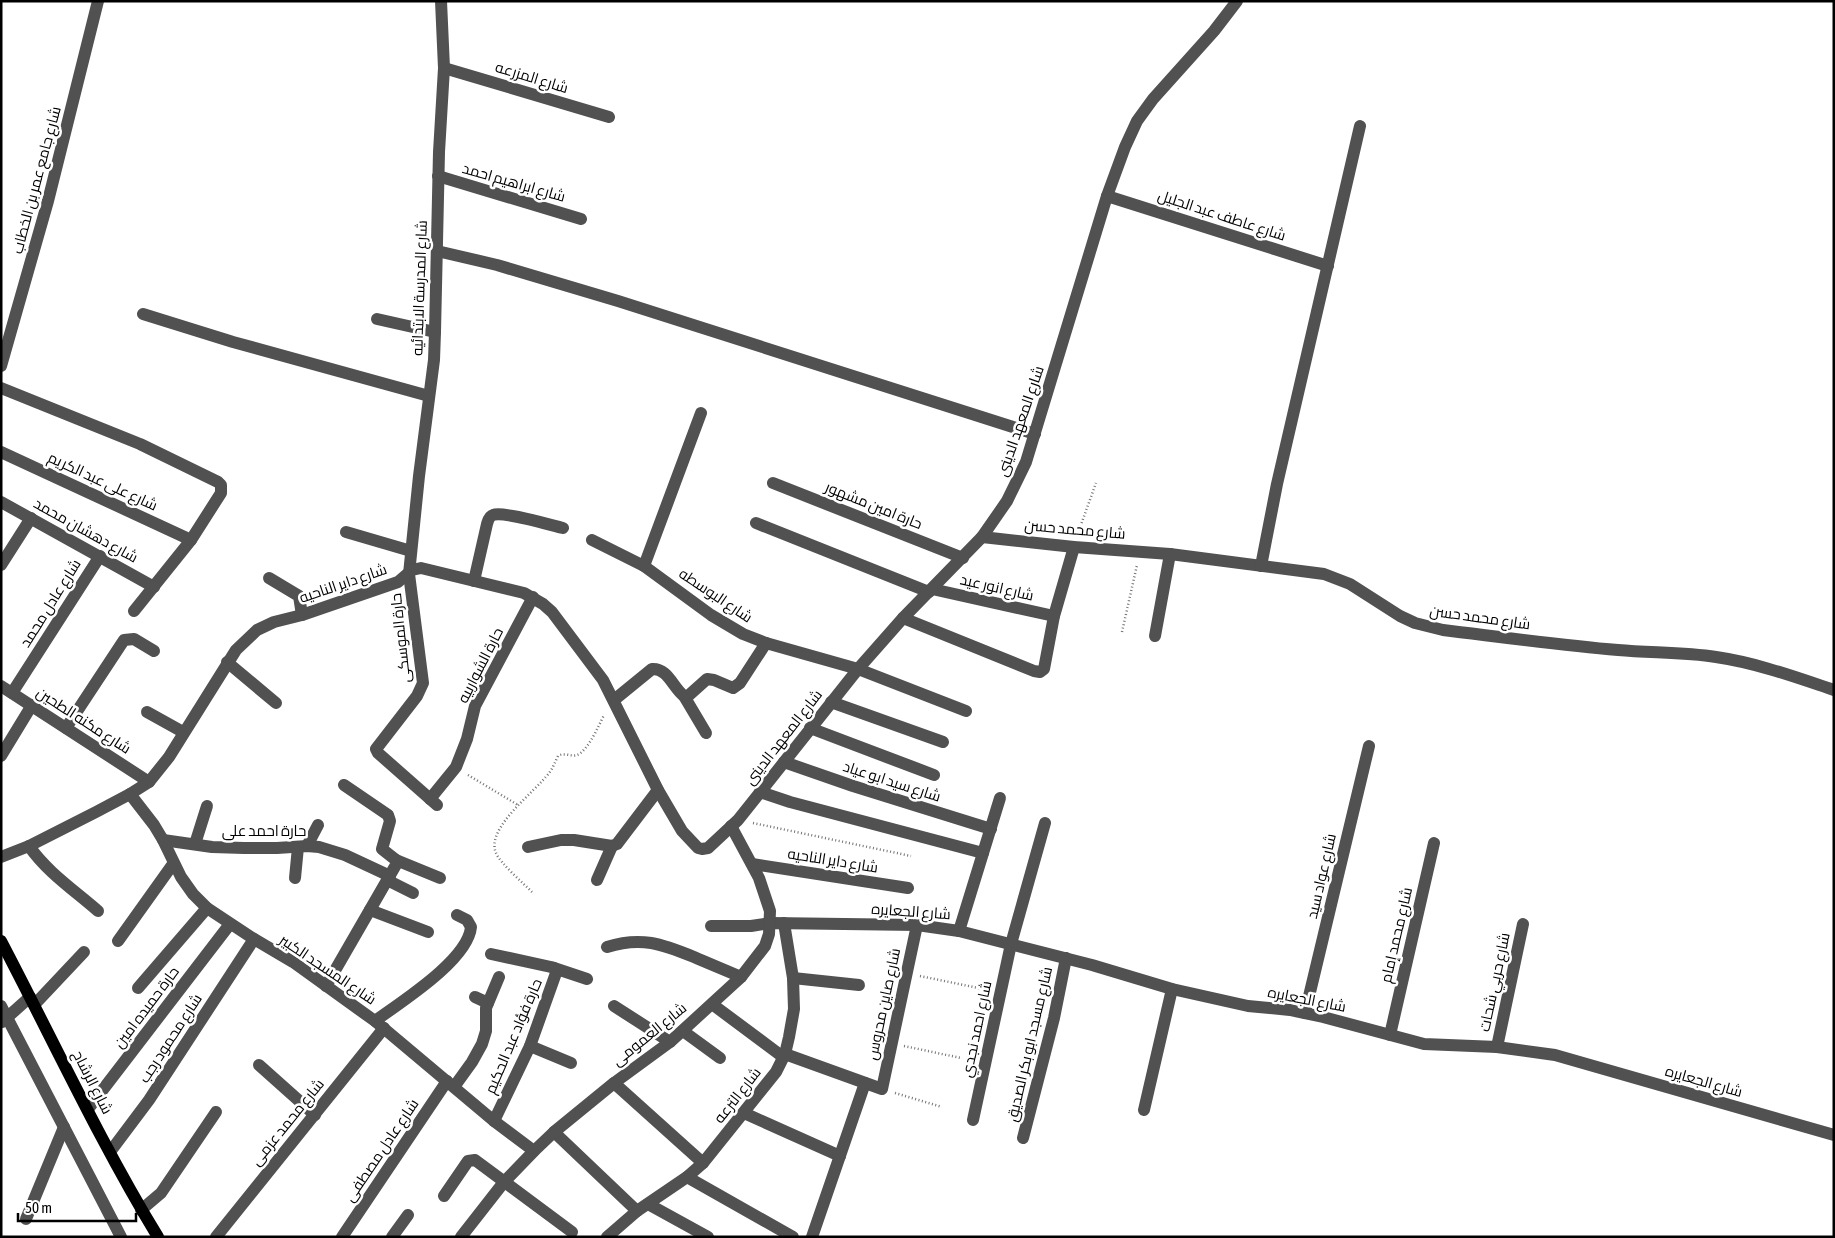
<svg xmlns="http://www.w3.org/2000/svg" width="1835" height="1238" viewBox="0 0 1835 1238" font-family="'Asap Condensed',Cairo,sans-serif">
<style>
.lines{fill:none;stroke-linecap:round;stroke-linejoin:round}
.path{stroke:#737373;stroke-width:2.5;stroke-dasharray:1 2.5;stroke-linecap:butt}
.minor{stroke:#515151;stroke-width:12}
.major{stroke:#000;stroke-width:12}
.labels{text-anchor:middle;dominant-baseline:central;stroke-width:5;stroke-linejoin:round;paint-order:stroke}
.street-label{font-size:15px;fill:#000;stroke:#fff}
</style>
<rect width="100%" height="100%" fill="#fff"/>
<g class="lines">
<g class="path">
<path d="M1078,533L1096,483"/>
<path d="M1122,632L1137,565"/>
<path d="M468,775L518,805"/>
<path d="M753,823L911,856"/>
<path d="M532,892C523,883 500,863 496,853C485,828 536,791 549,773C553,768 555,762 558,756C564,752 571,757 577,755C588,751 599,725 604,715"/>
<path d="M920,976L988,990"/>
<path d="M904,1046L961,1058"/>
<path d="M895,1093L942,1107"/>
</g>
<g class="minor">
<path d="M444,68L609,117"/>
<path d="M438,176L581,219"/>
<path d="M1107,196L1328,266"/>
<path d="M437,251L497,265L618,301L1035,434"/>
<path d="M143,314L233,342L429,396"/>
<path d="M377,319L435,332"/>
<path d="M1,366L48,201L98,1"/>
<path d="M1,388L140,444L218,482L221,485V493L191,540L134,611"/>
<path d="M1,452L191,540"/>
<path d="M773,483L963,558"/>
<path d="M1,502L154,587"/>
<path d="M756,523L929,592"/>
<path d="M346,532L411,551"/>
<path d="M982,537L1074,547L1170,554L1324,574L1350,584L1400,616L1415,623L1443,630C1501,637 1559,645 1618,650C1651,653 1684,652 1716,657C1757,663 1795,677 1834,690"/>
<path d="M592,540L644,566L711,615L743,634L766,643L858,669L966,711"/>
<path d="M1,565L31,518"/>
<path d="M644,566L701,413"/>
<path d="M1261,566L1277,484L1360,126"/>
<path d="M269,578L299,596L302,615"/>
<path d="M474,581L487,524C488,521 489,516 493,515C503,511 550,525 563,528"/>
<path d="M932,589L1054,616"/>
<path d="M903,618L1034,671L1040,672L1044,669L1054,616L1074,547"/>
<path d="M1155,636L1170,554"/>
<path d="M227,662L276,703"/>
<path d="M1,686L149,782"/>
<path d="M12,693L100,556"/>
<path d="M684,696L706,733"/>
<path d="M614,700L652,669C668,668 673,688 684,696H688L707,679L714,680L733,688L740,683L766,643"/>
<path d="M831,702L943,742"/>
<path d="M147,712L183,732"/>
<path d="M66,728L124,640L134,639L154,651"/>
<path d="M810,728L934,775"/>
<path d="M1,756L32,705"/>
<path d="M784,762L853,786L991,829"/>
<path d="M760,792L790,802L983,853"/>
<path d="M130,794L154,825L163,840L181,877L193,894L207,908L254,939L293,962L375,1021L494,1121L534,1151"/>
<path d="M430,799L456,767L467,739L475,706L533,597"/>
<path d="M437,805L378,753L376,749L417,696L423,683L409,574L419,476L434,360L435,332L439,152L444,68L441,1"/>
<path d="M163,840L212,847L244,848H277L307,846L319,847L345,855L390,876"/>
<path d="M195,844L207,806"/>
<path d="M29,846C47,872 74,890 98,911"/>
<path d="M307,846L318,825"/>
<path d="M528,847L561,840H574L612,846L617,844L658,790"/>
<path d="M1,857L29,846L96,812L130,794L149,782L169,757L236,650L257,630L274,622L302,615L398,582L412,570L421,568L524,593L543,604L552,612L603,680L658,790L682,831L698,848L702,849L708,848L738,820L858,669L903,618L982,537L1007,501L1026,462L1107,196L1125,147L1137,121L1153,99L1214,31L1237,1"/>
<path d="M396,860L440,878"/>
<path d="M752,864L908,888"/>
<path d="M295,878L298,847"/>
<path d="M387,880L413,893"/>
<path d="M597,880L612,846"/>
<path d="M370,910L428,932"/>
<path d="M711,926H751L771,923L917,925L959,931L1092,965L1172,989L1248,1006L1290,1010L1323,1017L1424,1044L1497,1047L1555,1055L1834,1135"/>
<path d="M959,931L1000,798"/>
<path d="M118,941L173,864"/>
<path d="M607,947C641,936 662,944 694,957C710,964 725,970 741,977"/>
<path d="M491,954L551,967L554,968L556,973L530,1046L494,1121"/>
<path d="M554,968L587,979"/>
<path d="M793,978L859,985"/>
<path d="M326,986L397,863L396,860L382,849L390,821L388,815L344,785"/>
<path d="M138,988L207,908"/>
<path d="M475,997L488,1003"/>
<path d="M35,1004L84,952"/>
<path d="M712,1004L783,1057"/>
<path d="M1,1006L121,1237"/>
<path d="M614,1006L670,1042"/>
<path d="M1305,1013L1369,746"/>
<path d="M375,1021C401,1002 468,960 471,927L467,920L457,915"/>
<path d="M2,1022L30,997"/>
<path d="M683,1031L720,1058"/>
<path d="M1390,1035L1434,843"/>
<path d="M530,1046L571,1063"/>
<path d="M1497,1047L1523,924"/>
<path d="M785,1054L882,1089L917,925"/>
<path d="M259,1065L315,1115"/>
<path d="M614,1083L703,1163"/>
<path d="M454,1087L472,1062L482,1044L486,1031V1008L499,977"/>
<path d="M88,1109L230,924"/>
<path d="M1144,1110L1172,989"/>
<path d="M744,1113L840,1156"/>
<path d="M973,1120L1011,944L1045,823"/>
<path d="M554,1132L637,1211"/>
<path d="M1023,1138L1054,1018L1066,958"/>
<path d="M110,1152L149,1100L254,939"/>
<path d="M687,1177L793,1237"/>
<path d="M444,1196L468,1161L475,1160L572,1232"/>
<path d="M648,1204L708,1237"/>
<path d="M141,1210L161,1193L216,1112"/>
<path d="M26,1219L64,1127"/>
<path d="M216,1237L384,1028"/>
<path d="M342,1237L447,1081"/>
<path d="M392,1237L408,1215"/>
<path d="M461,1237L504,1182L534,1151L554,1132L614,1083L670,1042L741,977L765,946L769,934L770,911L759,878L731,826"/>
<path d="M607,1237L637,1211L687,1177L703,1163L776,1072L785,1054L789,1037L794,1009L793,978L784,923"/>
<path d="M812,1237L865,1083"/>
</g>
<path class="major" d="M1,941C53,1040 100,1142 158,1237"/>
</g>
<g class="labels">
<g class="street-label">
<text transform="translate(532 77) rotate(17)">شارع المزرعه</text>
<text transform="translate(36 180) rotate(-75)">شارع جامع عمر بن الخطاب</text>
<text transform="translate(514 182) rotate(16)">شارع ابراهيم احمد</text>
<text transform="translate(1222 215) rotate(18)">شارع عاطف عبد الجليل</text>
<text transform="translate(419 288) rotate(-88)">شارع المدرسة الابتدائيه</text>
<text transform="translate(1020 421) rotate(-71)">شارع المعهد الدينى</text>
<text transform="translate(103 481) rotate(25)">شارع على عبد الكريم</text>
<text transform="translate(874 505) rotate(22)">حارة امين مشهور</text>
<text transform="translate(1075 529) rotate(5)">شارع محمد حسن</text>
<text transform="translate(86 530) rotate(29)">شارع دهشان محمد</text>
<text transform="translate(343 583) rotate(-19)">شارع داير الناحيه</text>
<text transform="translate(997 587) rotate(13)">شارع انور عيد</text>
<text transform="translate(716 595) rotate(34)">شارع البوسطه</text>
<text transform="translate(50 603) rotate(-58)">شارع عادل محمد</text>
<text transform="translate(1480 617) rotate(8)">شارع محمد حسن</text>
<text transform="translate(400 638) rotate(-96)">حارة الموسكى</text>
<text transform="translate(480 665) rotate(-63)">حارة الشواربيه</text>
<text transform="translate(84 720) rotate(33)">شارع مكنه الطحين</text>
<text transform="translate(783 737) rotate(-52)">شارع المعهد الدينى</text>
<text transform="translate(892 781) rotate(18)">شارع سيد ابو عياد</text>
<text x="264" y="830">حارة احمد على</text>
<text transform="translate(833 860) rotate(9)">شارع داير الناحيه</text>
<text transform="translate(1321 876) rotate(-77)">شارع عواد سيد</text>
<text transform="translate(911 911) rotate(4)">شارع الجعايره</text>
<text transform="translate(1396 935) rotate(-77)">شارع محمد إمام</text>
<text transform="translate(328 969) rotate(34)">شارع المسجد الكبير</text>
<text transform="translate(1494 982) rotate(-78)">شارع حربي شحات</text>
<text transform="translate(1307 999) rotate(11)">شارع الجعايره</text>
<text transform="translate(883 1004) rotate(-78)">شارع صاين محروس</text>
<text transform="translate(146 1007) rotate(-53)">حارة حميده امين</text>
<text transform="translate(976 1029) rotate(-78)">شارع احمد نجدي</text>
<text transform="translate(649 1034) rotate(-39)">شارع العمومى</text>
<text transform="translate(513 1036) rotate(-67)">حارة فؤاد عبد الحكيم</text>
<text transform="translate(170 1038) rotate(-57)">شارع محمود رجب</text>
<text transform="translate(1029 1044) rotate(-77)">شارع مسجد ابو بكر الصديق</text>
<text transform="translate(1704 1081) rotate(16)">شارع الجعايره</text>
<text transform="translate(93 1082) rotate(63)">شارع الرشاح</text>
<text transform="translate(737 1095) rotate(-52)">شارع الترعه</text>
<text transform="translate(287 1122) rotate(-51)">شارع محمد عزمى</text>
<text transform="translate(381 1150) rotate(-56)">شارع عادل مصطفى</text>
</g>
</g>
<rect width="1835" height="1238" fill="none" stroke="#000000" stroke-width="5"/>
<path d="M18 1213v8h118v-8" fill="none" stroke="#000000" stroke-width="2.5"/>
<text x="25" y="1213" font-size="15" fill="#000000" stroke="#ffffff" stroke-width="4" paint-order="stroke">50 m</text>
</svg>
